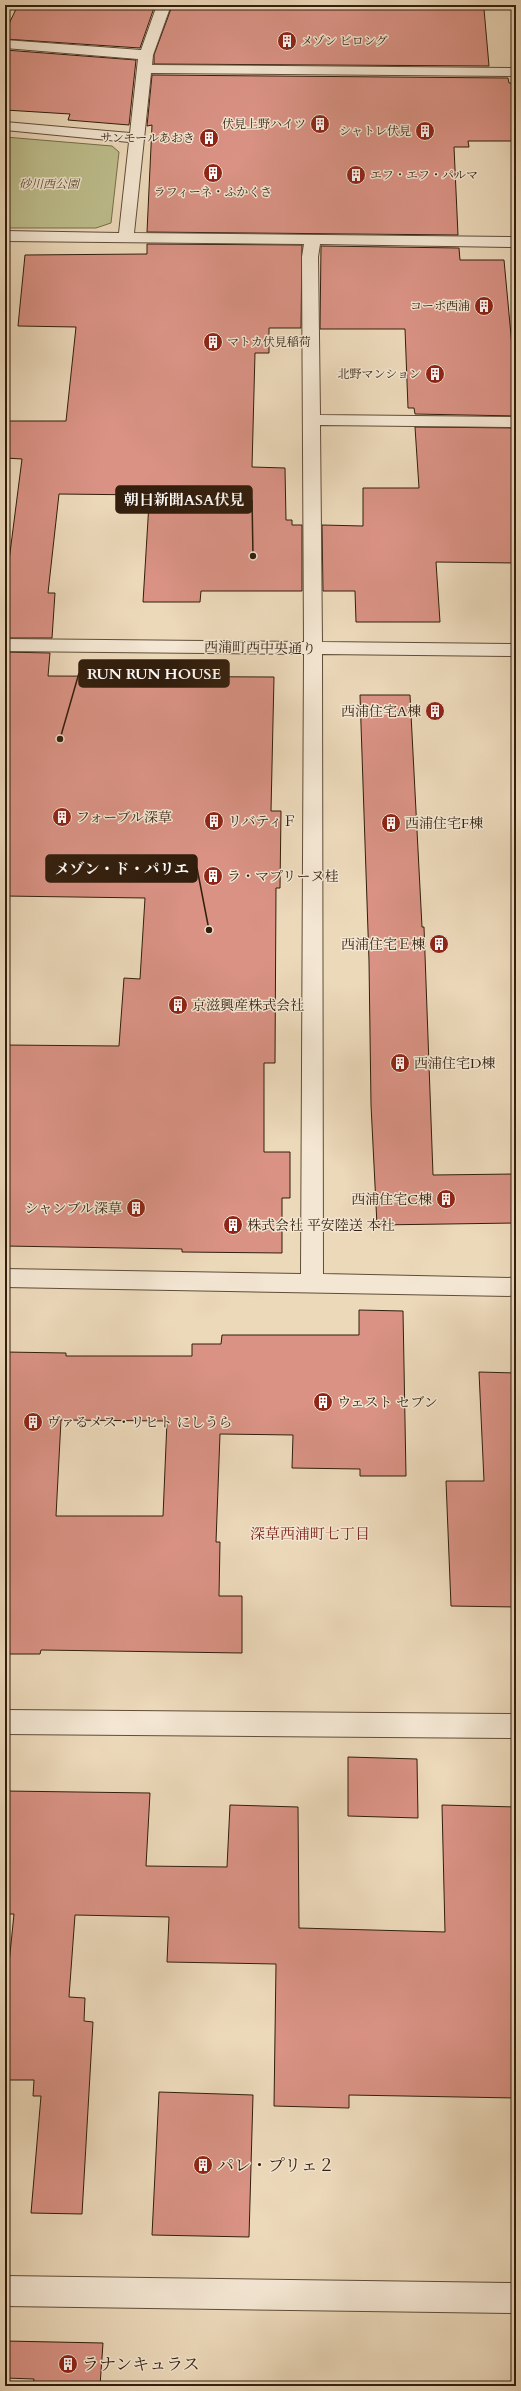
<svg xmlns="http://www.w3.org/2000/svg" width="521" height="2391" viewBox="0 0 521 2391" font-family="Cardo,'Noto Serif JP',serif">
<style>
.green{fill:#bdbe8c;stroke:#786e4c}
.building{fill:#d99284;stroke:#321e0d;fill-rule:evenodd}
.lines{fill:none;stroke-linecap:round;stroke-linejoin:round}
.minor-casing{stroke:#604d38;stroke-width:2}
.minor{fill:#f3e6d2;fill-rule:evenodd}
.labels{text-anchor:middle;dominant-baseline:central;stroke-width:3;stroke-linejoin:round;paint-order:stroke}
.far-poi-label{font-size:12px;fill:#321e0d;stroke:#f3e6d2;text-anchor:end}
.far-park-label{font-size:12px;font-style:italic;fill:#5c4e33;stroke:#f3e6d2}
.street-label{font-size:14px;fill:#321e0d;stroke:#f3e6d2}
.poi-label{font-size:14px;fill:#321e0d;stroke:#f3e6d2;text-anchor:start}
.neighbourhood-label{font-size:15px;fill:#7a1f14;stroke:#f3e6d2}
.near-poi-label{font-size:17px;fill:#321e0d;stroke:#f3e6d2;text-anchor:start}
.leader{fill:none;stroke:#321e0d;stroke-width:1.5}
.callout-dot{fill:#321e0d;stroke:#f3e6d2;stroke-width:1.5}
.callout{fill:#321e0d;stroke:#321e0d;stroke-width:1.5}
.callout-label{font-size:15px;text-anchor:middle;font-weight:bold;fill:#fff}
</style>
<rect width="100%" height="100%" fill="#ecd9ba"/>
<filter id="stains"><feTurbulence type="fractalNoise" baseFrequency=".005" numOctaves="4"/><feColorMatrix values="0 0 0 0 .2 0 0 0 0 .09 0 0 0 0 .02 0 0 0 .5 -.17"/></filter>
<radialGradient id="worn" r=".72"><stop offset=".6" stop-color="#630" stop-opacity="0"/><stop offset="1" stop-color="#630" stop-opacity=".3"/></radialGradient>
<path class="green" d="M5,137L112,146L119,152L111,223L96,228H5Z"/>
<g class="building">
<path d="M18,5H155L140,48L5,39V32Z"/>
<path d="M172,6L484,9L489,66L154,64V55Z"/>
<path d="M5,50L136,60L129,125L68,120L70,114L5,110Z"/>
<path d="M152,75L508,78L509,83H516V141H468L469,147H454L458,235L147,232L152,125L147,126Z"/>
<path d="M147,244L302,245L301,328H269V353H255L252,467L285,468L286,520H292V525H302V591H201L200,602H143L149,503H147L148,495L59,494L48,593H55L52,638H5V592L22,459L5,458V421H66L76,327L18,326L25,255L147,254Z"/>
<path d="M321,246L459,248L460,260H504L512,346H516V416L415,414L414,408H408L405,329H320Z"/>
<path d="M415,427L516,428V563L436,562L440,622H356L355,591H323L322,525L363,526V488H419Z"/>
<path d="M5,652L50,653L48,676L274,677L271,811H281L280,888H276L275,1063H264V1152H290V1198H282V1253L182,1252V1249L5,1246V1045L119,1046L124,978L140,979L145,898L5,896Z"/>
<path d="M360,695H410L422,927H424L433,1175L516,1174V1223L377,1225L371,1105L369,961Z"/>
<path d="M359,1310L403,1311L406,1476H360V1469L292,1468L293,1435L220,1434L216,1542H220L219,1596H242V1653L41,1650L40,1654H5V1352L66,1353V1356H192V1344H221L222,1335H359ZM61,1420L167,1421L163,1516H56Z"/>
<path d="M479,1372L516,1373V1607L451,1606L446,1481H484Z"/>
<path d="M348,1757L417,1759L418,1818L348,1816Z"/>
<path d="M5,1791L150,1793L146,1866L227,1867L230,1805L298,1807L299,1928L445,1932L442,1805L516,1807V2098L349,2095V2108L274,2106L276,1964L167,1962L169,1917L75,1915L69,1997L85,1998L84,2021L93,2022L82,2214L31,2213L41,2096H33L34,2080H5V2003L14,1914H5Z"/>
<path d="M159,2092L253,2095L249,2237L152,2235Z"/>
<path d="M5,2341L103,2343L100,2386H33L34,2379L5,2378Z"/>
</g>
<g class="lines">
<g class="minor-casing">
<g id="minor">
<path d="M157,5H171L153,55L152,65L516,68V76L151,73L134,233L516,237V247L320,244L318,257L320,415L516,417V427L320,425L322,642L516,644V656L322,654L323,1274L516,1278V1296L5,1287V1269L301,1274L304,654L5,651V639L304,642L302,257L304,244L5,241V231L119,233L129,142L5,130V122L130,133L138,59L5,48V40L141,50Z"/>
<path d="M5,1710L516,1714V1738L5,1734Z"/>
<path d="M5,2276L516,2283V2313L5,2306Z"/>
</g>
</g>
<use href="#minor" class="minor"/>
</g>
<defs>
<g id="building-disc" transform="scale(1)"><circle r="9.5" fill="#8f2418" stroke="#f3e6d2"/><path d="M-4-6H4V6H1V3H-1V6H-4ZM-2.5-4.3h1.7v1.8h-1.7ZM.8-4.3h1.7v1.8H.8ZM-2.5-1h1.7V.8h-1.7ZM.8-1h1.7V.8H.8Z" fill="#fff"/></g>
</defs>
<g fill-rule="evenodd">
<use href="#building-disc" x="287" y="41"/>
<use href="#building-disc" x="320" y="124"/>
<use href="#building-disc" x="425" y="131"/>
<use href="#building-disc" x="209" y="138"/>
<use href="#building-disc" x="213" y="173"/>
<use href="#building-disc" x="356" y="175"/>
<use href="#building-disc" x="484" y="306"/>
<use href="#building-disc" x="213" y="342"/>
<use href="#building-disc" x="435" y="374"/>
<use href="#building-disc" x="435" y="711"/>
<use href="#building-disc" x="62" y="817"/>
<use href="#building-disc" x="214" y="821"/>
<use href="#building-disc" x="391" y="823"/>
<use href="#building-disc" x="213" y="876"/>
<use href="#building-disc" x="439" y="944"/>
<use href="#building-disc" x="178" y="1005"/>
<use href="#building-disc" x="400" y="1063"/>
<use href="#building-disc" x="446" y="1199"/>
<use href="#building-disc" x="136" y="1208"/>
<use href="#building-disc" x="233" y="1225"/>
<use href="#building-disc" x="323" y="1402"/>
<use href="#building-disc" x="33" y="1422"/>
<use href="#building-disc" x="203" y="2165"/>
<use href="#building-disc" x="68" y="2364"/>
</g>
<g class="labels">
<g class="far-poi-label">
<text x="301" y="41" text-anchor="start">メゾン ビロング</text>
<text x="306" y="124">伏見上野ハイツ</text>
<text x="411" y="131">シャトレ伏見</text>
<text x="195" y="138">サンモールあおき</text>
<text x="370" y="175" text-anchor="start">エフ・エフ・パルマ</text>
<text x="213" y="192" text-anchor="middle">ラフィーネ・ふかくさ</text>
<text x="470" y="306">コーポ西浦</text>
<text x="227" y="342" text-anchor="start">マトカ伏見稲荷</text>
<text x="421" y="374">北野マンション</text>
</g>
<g class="far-park-label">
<text x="49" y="184">砂川西公園</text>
</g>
<g class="street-label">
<text transform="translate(260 648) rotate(1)">西浦町西中央通り</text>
</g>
<g class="poi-label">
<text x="421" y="711" text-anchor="end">西浦住宅A棟</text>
<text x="76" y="817">フォーブル深草</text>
<text x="228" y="821">リバティＦ</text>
<text x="405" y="823">西浦住宅F棟</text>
<text x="227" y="876">ラ・マプリーヌ桂</text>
<text x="425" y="944" text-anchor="end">西浦住宅Ｅ棟</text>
<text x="192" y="1005">京滋興産株式会社</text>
<text x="414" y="1063">西浦住宅D棟</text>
<text x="432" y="1199" text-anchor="end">西浦住宅C棟</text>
<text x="122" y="1208" text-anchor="end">シャンブル深草</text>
<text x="247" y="1225">株式会社 平安陸送 本社</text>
<text x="337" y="1402">ウェスト セブン</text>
<text x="47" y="1422">ヴァるメス・リヒト にしうら</text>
</g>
<g class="neighbourhood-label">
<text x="310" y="1534">深草西浦町七丁目</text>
</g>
<g class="near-poi-label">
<text x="217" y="2165">パレ・プリェ２</text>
<text x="82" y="2364">ラナンキュラス</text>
</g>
</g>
<path class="leader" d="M253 556L252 500M60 739L79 673M209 930L197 868"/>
<g class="callout-dot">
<circle cx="253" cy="556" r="4"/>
<circle cx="60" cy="739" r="4"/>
<circle cx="209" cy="930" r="4"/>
</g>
<g class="callout">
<rect x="116" y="486" width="136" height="27" rx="4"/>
<rect x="79" y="660" width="150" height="27" rx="4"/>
<rect x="46" y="855" width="151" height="27" rx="4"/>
</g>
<g class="callout-label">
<text x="184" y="505">朝日新聞ASA伏見</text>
<text x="154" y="679">RUN RUN HOUSE</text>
<text x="122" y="874">メゾン・ド・パリエ</text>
</g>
<rect width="521" height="2391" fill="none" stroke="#ecd9ba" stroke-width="20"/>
<rect x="6" y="6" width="509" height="2379" fill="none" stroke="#321e0d" stroke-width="2"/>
<rect x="10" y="10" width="501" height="2371" fill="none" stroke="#321e0d"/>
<rect width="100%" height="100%" filter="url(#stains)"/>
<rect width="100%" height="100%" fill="url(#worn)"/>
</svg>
